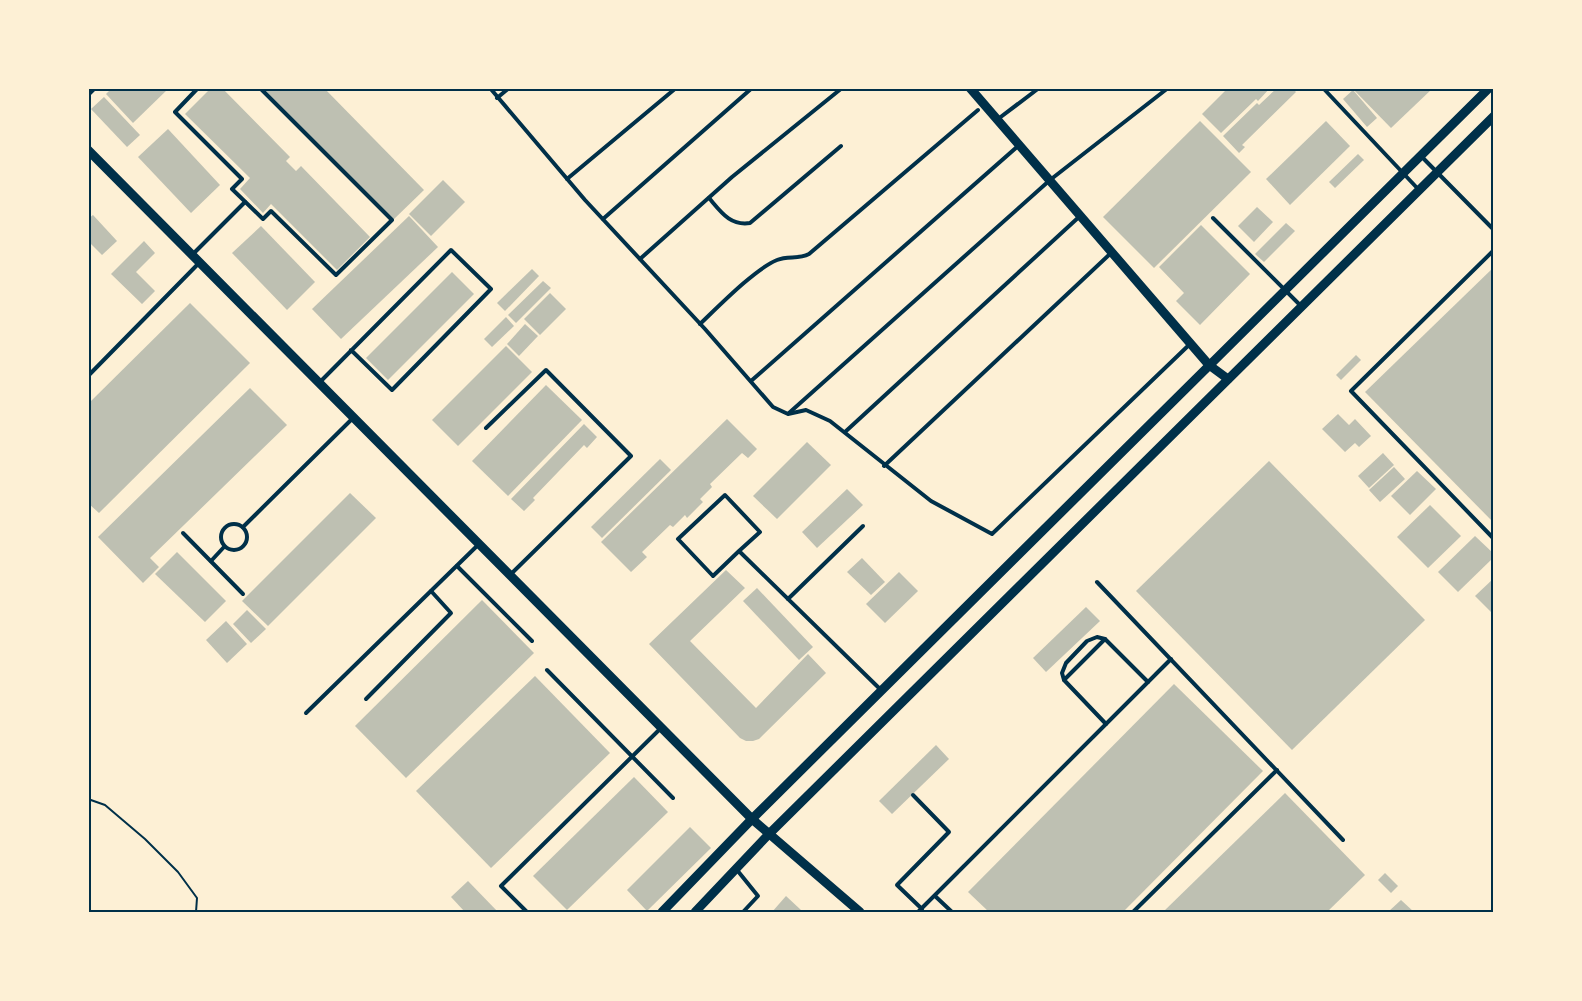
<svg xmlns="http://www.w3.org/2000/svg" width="1582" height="1001" viewBox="0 0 1582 1001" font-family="'Zilla Slab',serif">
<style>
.building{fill:#bec0b2}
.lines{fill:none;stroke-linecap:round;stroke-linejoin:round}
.path{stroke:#003049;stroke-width:2}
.service{stroke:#003049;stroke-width:4}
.tertiary{stroke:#003049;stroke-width:9}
.neatline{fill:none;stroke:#003049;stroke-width:2}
</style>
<rect width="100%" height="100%" fill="#fdf0d5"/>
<g class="building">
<path d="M112,88H169L133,123L106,94Z"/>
<path d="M211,88H222L290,157L286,161L296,171L301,166L370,237L337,270L271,204L263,213L240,189L250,178L185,114Z"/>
<path d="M263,88H324L424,190L393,220Z"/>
<path d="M1228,88H1270L1258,101L1256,99L1221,133L1202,114Z"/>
<path d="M1277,88H1292L1296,92L1242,145L1245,147L1239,153L1223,136L1257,103L1259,105Z"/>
<path d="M1352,88H1433L1391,128Z"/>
<path d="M1353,90L1377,118L1367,127L1343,99Z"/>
<path d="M104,97L140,135L127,147L91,109Z"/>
<path d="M1200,121L1251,172L1154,268L1103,217Z"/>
<path d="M1326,121L1350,146L1290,205L1266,179Z"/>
<path d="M168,129L220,185L191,213L138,157Z"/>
<path d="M1358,154L1364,160L1335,188L1329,182Z"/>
<path d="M443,180L465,202L431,236L409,214Z"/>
<path d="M1257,207L1273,222L1254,242L1238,226Z"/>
<path d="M93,215L117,241L102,255L88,241V219Z"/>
<path d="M409,216L438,247L341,339L312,309Z"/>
<path d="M1286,223L1295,231L1264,262L1255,254Z"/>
<path d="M1201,225L1250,274L1200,325L1176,301L1184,293L1159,267Z"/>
<path d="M261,226L315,282L287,310L232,253Z"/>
<path d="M144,241L155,253L136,272L155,291L142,304L111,274Z"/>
<path d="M1494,267V523L1365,392Z"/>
<path d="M532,269L539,276L505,311L497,303Z"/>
<path d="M452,272L474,294L388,380L366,358Z"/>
<path d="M543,281L551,288L516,323L508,315Z"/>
<path d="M550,293L566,309L540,335L524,319Z"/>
<path d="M190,303L250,363L99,513L88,503V404Z"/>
<path d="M506,317L514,326L492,347L484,339Z"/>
<path d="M525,324L538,336L519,356L507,344Z"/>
<path d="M506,346L532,372L458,446L432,420Z"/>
<path d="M1356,355L1361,360L1341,380L1336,375Z"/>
<path d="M546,385L582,420L508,496L472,461Z"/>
<path d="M250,388L287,425L150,558L159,567L143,583L98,537Z"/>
<path d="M1338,414L1349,425L1355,419L1371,436L1359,447L1355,443L1345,452L1322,429Z"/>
<path d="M727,419L757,449L748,458L742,453L710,484L712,487L700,499L703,502L687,518L685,515L673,527L670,525L642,552L647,557L631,572L601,542Z"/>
<path d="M584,424L597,437L587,448L584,445L533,498L535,500L524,511L511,499Z"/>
<path d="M807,442L831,465L777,519L753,496Z"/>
<path d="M1383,453L1394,465L1369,488L1358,476Z"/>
<path d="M660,459L671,470L602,538L591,527Z"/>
<path d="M1269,461L1425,620L1292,750L1136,591Z"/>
<path d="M1394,467L1405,479L1380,502L1369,490Z"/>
<path d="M1417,471L1436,489L1410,515L1391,496Z"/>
<path d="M847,489L863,505L817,548L802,532Z"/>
<path d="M350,493L376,518L268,626L242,601Z"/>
<path d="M1430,505L1461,536L1428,568L1397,537Z"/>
<path d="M1475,536L1494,554V557L1458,592L1438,572Z"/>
<path d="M177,552L226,601L205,622L155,574Z"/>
<path d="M862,558L885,582L871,595L847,572Z"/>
<path d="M726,570L745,588L690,641L756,708L808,654L826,673L759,739L753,741H746L740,738L649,644Z"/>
<path d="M899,572L918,591L885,623L866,604Z"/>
<path d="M1494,578V615L1475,596Z"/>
<path d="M757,588L813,647L799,660L743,601Z"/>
<path d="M482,600L534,653L406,778L355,726Z"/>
<path d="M1086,607L1100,621L1046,672L1033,658Z"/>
<path d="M247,610L266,629L251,643L233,624Z"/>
<path d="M226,621L247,644L227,663L206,640Z"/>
<path d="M535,676L610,753L491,868L416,791Z"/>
<path d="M1174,684L1263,771L1123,912H989L968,892Z"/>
<path d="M936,745L949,759L892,814L879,801Z"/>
<path d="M634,777L668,812L567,910L533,876Z"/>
<path d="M1285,793L1365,875L1327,912H1163Z"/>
<path d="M690,827L711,848L647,911L627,890Z"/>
<path d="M1385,873L1398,886L1391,893L1378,880Z"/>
<path d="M468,881L498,912H465L451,897Z"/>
<path d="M786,896L801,910L798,912H772Z"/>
<path d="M1401,900L1414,912H1388Z"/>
</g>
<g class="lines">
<path class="path" d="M88,799L105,805L145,839L178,872L197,898L196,912"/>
<g class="service">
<path d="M198,88L175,112L242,179L232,189L263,219L271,211L336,275L392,220L260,88"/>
<path d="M490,88L585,200L705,329L773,407L788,414L806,410L830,421L931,501L992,534L1190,344"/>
<path d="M1323,88L1419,190"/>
<path d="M88,95L95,88"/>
<path d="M497,98L509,88"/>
<path d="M998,119L1039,88"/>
<path d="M1421,156L1494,230"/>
<path d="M567,179L676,88"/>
<path d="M709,198C721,212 730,226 750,223L841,146"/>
<path d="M1213,218L1301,306"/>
<path d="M603,219L752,88"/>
<path d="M1494,250L1351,391L1494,539"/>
<path d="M193,254L245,202"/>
<path d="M640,259L732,177L842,88"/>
<path d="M700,324C719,306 755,269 777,260C788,255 798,260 809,254L978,110"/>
<path d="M88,376L199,263"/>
<path d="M751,381L1018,146"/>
<path d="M320,382L451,250L491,289L392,390L351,350"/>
<path d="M789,413L1050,180L1168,88"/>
<path d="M486,428L546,370L631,456L511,574"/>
<path d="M845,432L1080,216"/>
<path d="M884,466L1111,253"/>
<circle cx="234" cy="537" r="13"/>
<path d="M243,527L353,418"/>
<path d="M183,533L243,594"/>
<path d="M739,551L713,576L678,539L725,495L760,532L739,551L881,690"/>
<path d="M211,561L224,547"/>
<path d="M457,566L532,641"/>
<path d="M1097,582L1343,840"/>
<path d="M788,599L863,526"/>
<path d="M547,670L673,798"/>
<path d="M1064,680L1062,673L1066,663L1087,641L1097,637L1105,639"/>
<path d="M366,699L451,613L431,591"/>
<path d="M306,713L479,544"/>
<path d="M1106,724L1064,680L1105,639L1148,682"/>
<path d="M913,795L949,832L897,885L922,909"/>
<path d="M737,870L758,896L743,912"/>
<path d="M935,896L952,912"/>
<path d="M527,912L501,886L660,729"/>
<path d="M918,912L1171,659"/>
<path d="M1133,912L1277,770"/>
</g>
<g class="tertiary">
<path d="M970,88L1209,365L1228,379"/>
<path d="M88,150L752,819L860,912"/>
<path d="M662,912L752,819L1489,88"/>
<path d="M695,912L768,835L1494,116"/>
</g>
</g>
<rect width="1582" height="1001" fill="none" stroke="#fdf0d5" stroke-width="180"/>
<rect x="90" y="90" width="1402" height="821" class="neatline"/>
</svg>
